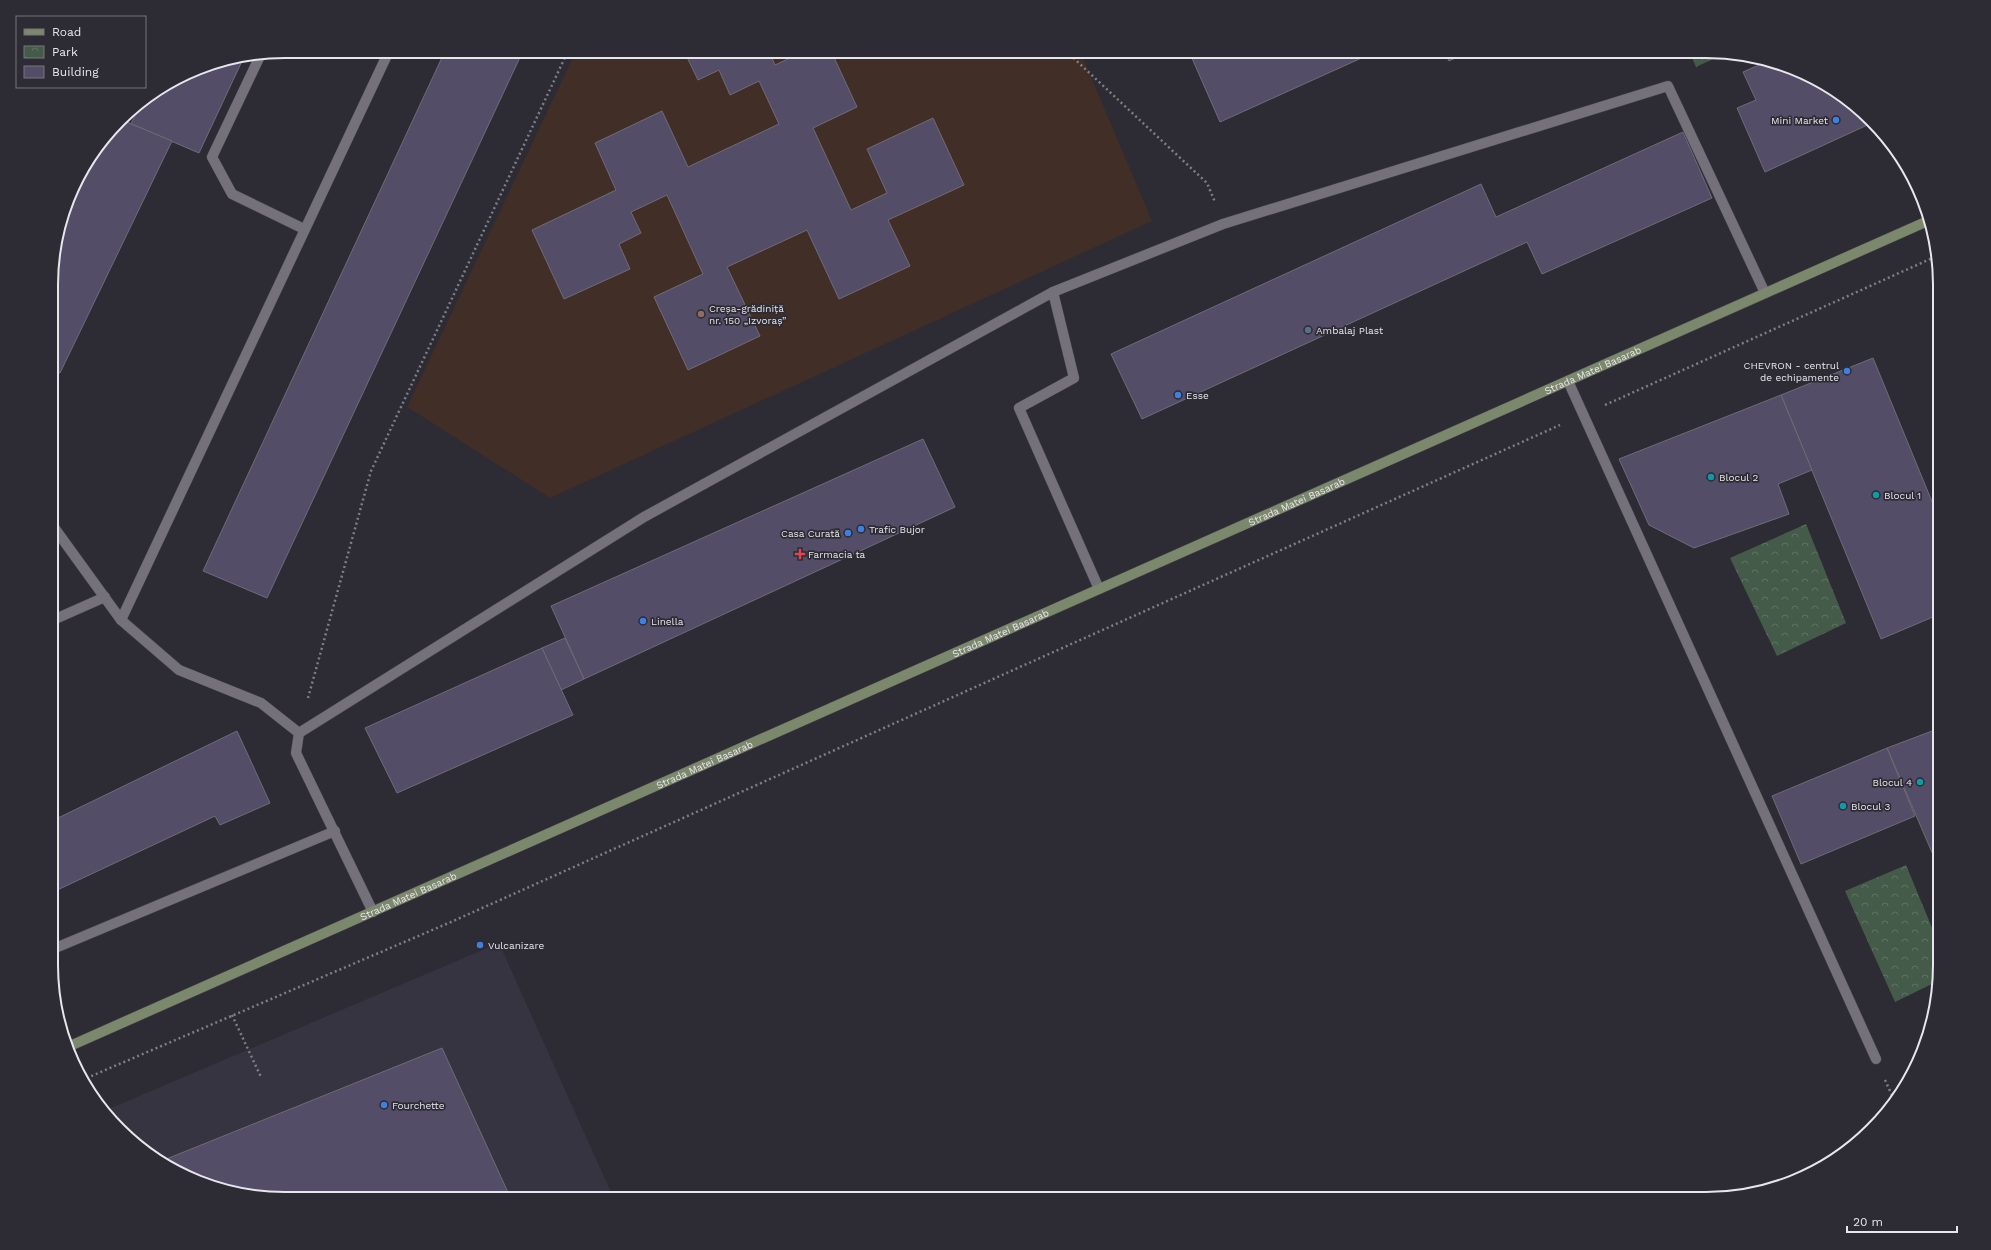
<svg xmlns="http://www.w3.org/2000/svg" width="1991" height="1250" viewBox="0 0 1991 1250" font-family="'Work Sans',sans-serif">
<style>
.built{fill:#373442}
.education{fill:#412f27}
.park{fill:url(#park-crowns)}
.building{fill:#544d67;stroke:#6e6c76}
.lines{fill:none;stroke-linecap:round;stroke-linejoin:round}
.lane-casing{stroke:#47464d;stroke-width:11}
.secondary-casing{stroke:#47464d;stroke-width:11}
.path{stroke:#807e85;stroke-width:2.5;stroke-dasharray:2 3;stroke-linecap:butt}
.lane{stroke:#74717b;stroke-width:10}
.secondary{stroke:#7c886c;stroke-width:10}
.shop-dot{fill:#3f7fe0;stroke:#2d2b33;stroke-width:1.5}
.education-dot{fill:#8d6e63;stroke:#2d2b33;stroke-width:1.5}
.service-dot{fill:#5c6f8a;stroke:#2d2b33;stroke-width:1.5}
.culture-dot{fill:#0f9aa8;stroke:#2d2b33;stroke-width:1.5}
.health-dot{fill:#e0444e;stroke:#2d2b33;stroke-width:1.5}
.labels{text-anchor:middle;dominant-baseline:central;stroke-width:3.5;stroke-linejoin:round;paint-order:stroke}
.poi-label{font-size:10px;fill:#e7e6ec;stroke:#2d2b33;text-anchor:start}
.street-label{font-size:10px;fill:#e7e6ec;stroke:#2d2b33}
.rim{fill:none;stroke:#e7e6ec;stroke-width:2}
</style>
<defs>
<pattern id="park-crowns" width="20" height="18" patternUnits="userSpaceOnUse"><rect width="20" height="18" fill="#445b49"/><path d="M2 6a3 3 0 1 1 6 0M12 15a3 3 0 1 1 6 0" fill="none" stroke="#5f7363"/></pattern>
</defs>
<rect width="100%" height="100%" fill="#2d2b33"/>
<path class="built" d="M499,943L614,1199H285L224,1191L155,1160L119,1130L104,1111Z"/>
<path class="education" d="M576,51H1080L1152,221L550,498L407,407Z"/>
<g class="park">
<path d="M1689,51H1706L1724,54L1696,67Z"/>
<path d="M1806,524L1846,623L1777,656L1730,558Z"/>
<path d="M1906,865L1940,947V980L1895,1002L1845,891Z"/>
</g>
<g class="building">
<path d="M445,51H523L267,598L203,571Z"/>
<path d="M684,51H769L775,65L805,51H831L857,107L813,128L851,210L887,193L867,149L933,118L964,185L888,220L910,266L839,299L807,230L727,267L760,336L688,370L654,297L703,274L667,195L631,212L641,233L619,244L630,269L564,299L532,230L616,190L595,143L662,111L688,167L779,124L759,81L730,95L719,70L698,80Z"/>
<path d="M1203,51H1377L1220,122L1191,56Z"/>
<path d="M1444,51H1470L1449,61Z"/>
<path d="M243,59L199,153L131,124L141,102L196,69Z"/>
<path d="M1768,61L1781,63L1836,90L1874,122L1765,172L1737,108L1756,100L1743,72Z"/>
<path d="M122,120L172,141L60,373L53,370V255L64,218L91,161Z"/>
<path d="M1683,132L1712,198L1542,274L1527,242L1142,419L1111,354L1481,184L1496,217Z"/>
<path d="M1873,358L1940,521V614L1881,639L1781,395Z"/>
<path d="M1781,395L1812,470L1778,484L1789,514L1694,548L1649,525L1619,459Z"/>
<path d="M923,439L955,507L584,679L551,606Z"/>
<path d="M565,638L584,679L561,690L542,648Z"/>
<path d="M542,648L573,715L397,793L365,728Z"/>
<path d="M1940,728V871L1887,748Z"/>
<path d="M237,731L270,803L220,825L215,816L53,892V818H58Z"/>
<path d="M1887,748L1915,816L1801,864L1772,796Z"/>
<path d="M442,1048L511,1199H285L224,1191L159,1162Z"/>
<path d="M1904,1088L1901,1095L1896,1101L1892,1093Z"/>
</g>
<g class="lines">
<g class="lane-casing">
<g id="lane">
<path d="M260,56L212,157L232,194L304,229"/>
<path d="M1053,292L1074,378L1019,408L1099,589"/>
<path d="M1568,381L1876,1059"/>
<path d="M53,526L121,620L179,670L261,703L299,733L296,753L373,912"/>
<path d="M53,620L105,597"/>
<path d="M121,620L389,51"/>
<path d="M299,733L644,517L1053,292L1223,224L1668,86L1765,293"/>
<path d="M53,949L335,831"/>
</g>
</g>
<g class="secondary-casing">
<g id="secondary">
<path id="s1" d="M70,1046L1930,220"/>
</g>
</g>
<g class="path">
<path d="M1066,51L1207,183L1215,202"/>
<path d="M1605,405L1937,256"/>
<path d="M308,698L371,471L568,51"/>
<path d="M232,1015L261,1077"/>
<path d="M82,1080L451,922L1560,425"/>
<path d="M1885,1080L1895,1102"/>
</g>
<use href="#lane" class="lane"/>
<use href="#secondary" class="secondary"/>
</g>
<g class="shop-dot">
<circle cx="1836" cy="120" r="4"/>
<circle cx="1847" cy="371" r="4"/>
<circle cx="1178" cy="395" r="4"/>
<circle cx="861" cy="529" r="4"/>
<circle cx="848" cy="533" r="4"/>
<circle cx="643" cy="621" r="4"/>
<circle cx="480" cy="945" r="4"/>
<circle cx="384" cy="1105" r="4"/>
</g>
<circle class="education-dot" cx="701" cy="314" r="4"/>
<circle class="service-dot" cx="1308" cy="330" r="4"/>
<g class="culture-dot">
<circle cx="1711" cy="477" r="4"/>
<circle cx="1876" cy="495" r="4"/>
<circle cx="1920" cy="782" r="4"/>
<circle cx="1843" cy="806" r="4"/>
</g>
<path class="health-dot" d="M798 548h4v4h4v4h-4v4h-4v-4h-4v-4h4z"/>
<g class="labels">
<g class="poi-label">
<text x="1828" y="120" text-anchor="end">Mini Market</text>
<text x="709" y="308">Creșa-grădiniță<tspan x="709" dy="12">nr. 150 „Izvoraș”</tspan></text>
<text x="1316" y="330">Ambalaj Plast</text>
<text x="1839" y="365" text-anchor="end">CHEVRON - centrul<tspan x="1839" dy="12">de echipamente</tspan></text>
<text x="1186" y="395">Esse</text>
<text x="1719" y="477">Blocul 2</text>
<text x="1884" y="495">Blocul 1</text>
<text x="869" y="529">Trafic Bujor</text>
<text x="840" y="533" text-anchor="end">Casa Curată</text>
<text x="808" y="554">Farmacia ta</text>
<text x="651" y="621">Linella</text>
<text x="1912" y="782" text-anchor="end">Blocul 4</text>
<text x="1851" y="806">Blocul 3</text>
<text x="488" y="945">Vulcanizare</text>
<text x="392" y="1105">Fourchette</text>
</g>
<g class="street-label">
<text stroke="none"><textPath href="#s1" startOffset="1666">Strada Matei Basarab</textPath></text>
<text stroke="none"><textPath href="#s1" startOffset="1342">Strada Matei Basarab</textPath></text>
<text stroke="none"><textPath href="#s1" startOffset="1018">Strada Matei Basarab</textPath></text>
<text stroke="none"><textPath href="#s1" startOffset="694">Strada Matei Basarab</textPath></text>
<text stroke="none"><textPath href="#s1" startOffset="370">Strada Matei Basarab</textPath></text>
</g>
</g>
<path d="M0 0H1991V1250H0ZM285 58H1706A227 227 0 0 1 1933 285V965A227 227 0 0 1 1706 1192H285A227 227 0 0 1 58 965V285A227 227 0 0 1 285 58Z" fill="#2d2b33" fill-rule="evenodd"/>
<path class="rim" d="M285 58H1706A227 227 0 0 1 1933 285V965A227 227 0 0 1 1706 1192H285A227 227 0 0 1 58 965V285A227 227 0 0 1 285 58Z"/>
<rect x="16" y="16" width="130" height="72" fill="#2d2b33" stroke="#77767d"/>
<rect x="24" y="29" width="20" height="6" fill="#7c886c" stroke="#77767d"/>
<text x="52" y="36" font-size="12" fill="#e7e6ec">Road</text>
<rect x="24" y="46" width="20" height="12" fill="url(#park-crowns)" stroke="#77767d"/>
<text x="52" y="56" font-size="12" fill="#e7e6ec">Park</text>
<rect x="24" y="66" width="20" height="12" fill="#544d67" stroke="#77767d"/>
<text x="52" y="76" font-size="12" fill="#e7e6ec">Building</text>
<path d="M1847 1226v6h110v-6" fill="none" stroke="#e7e6ec" stroke-width="2"/>
<text x="1853" y="1226" font-size="12" fill="#e7e6ec" stroke="#2d2b33" stroke-width="3" paint-order="stroke">20 m</text>
</svg>
